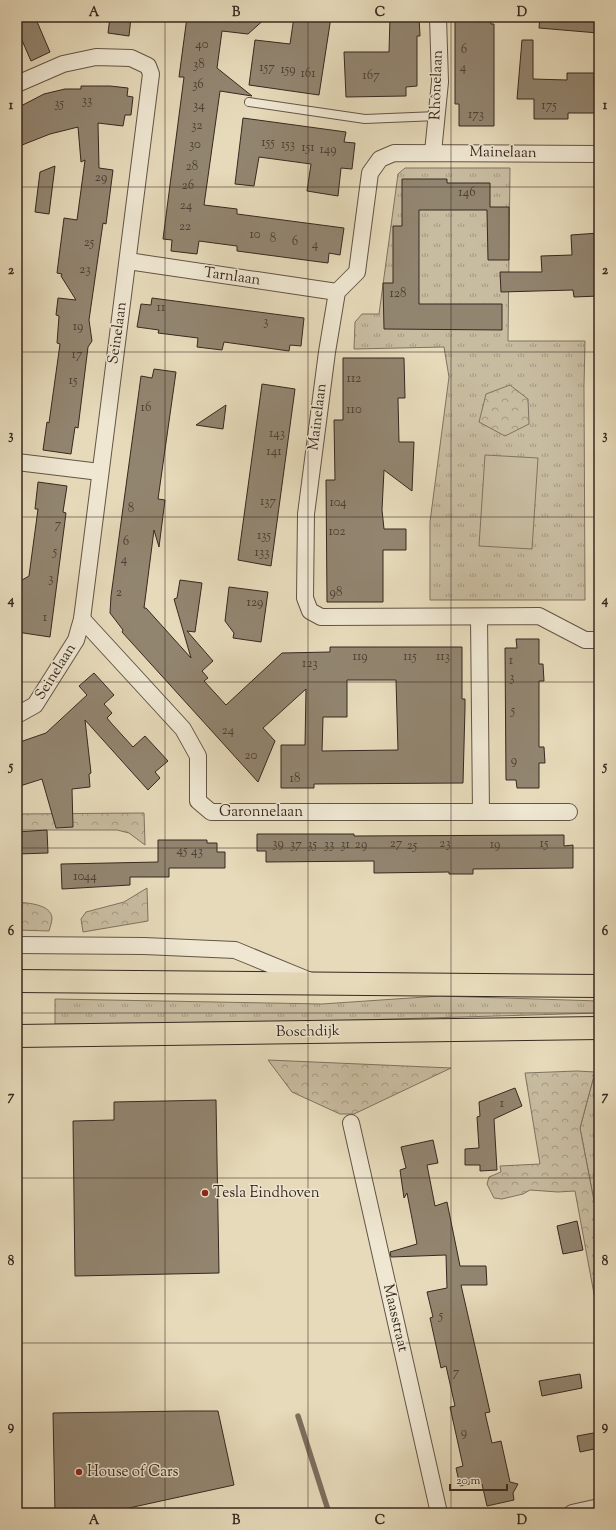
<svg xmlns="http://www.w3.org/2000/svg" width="616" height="1530" viewBox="0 0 616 1530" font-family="'Sorts Mill Goudy',serif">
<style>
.grass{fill:url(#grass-tufts);stroke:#807260}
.forest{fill:url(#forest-crowns);stroke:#807260}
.pitch{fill:#c8bca0;stroke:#807260}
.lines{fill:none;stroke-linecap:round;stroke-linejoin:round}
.stream{stroke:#7c6e5d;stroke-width:5.5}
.building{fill:#928570;stroke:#372820;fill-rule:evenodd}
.service-casing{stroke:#635446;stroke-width:10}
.minor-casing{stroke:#635446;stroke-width:18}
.primary-casing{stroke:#372820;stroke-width:24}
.service{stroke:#efe7d2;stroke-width:8}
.minor{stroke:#efe7d2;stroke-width:16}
.primary{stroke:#e6daba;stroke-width:22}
.grid{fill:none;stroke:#372820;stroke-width:1;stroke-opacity:0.55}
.poi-dot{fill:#8f2418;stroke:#efe7d2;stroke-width:1.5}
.labels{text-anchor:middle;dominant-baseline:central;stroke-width:3;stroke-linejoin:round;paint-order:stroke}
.number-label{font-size:13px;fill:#4e3f34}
.street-label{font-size:15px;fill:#372820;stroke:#efe7d2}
.poi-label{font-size:15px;fill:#372820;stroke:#efe7d2;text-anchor:start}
.neatline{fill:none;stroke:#372820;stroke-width:1.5}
.grid-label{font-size:13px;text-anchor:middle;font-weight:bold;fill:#372820}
</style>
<defs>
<pattern id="grass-tufts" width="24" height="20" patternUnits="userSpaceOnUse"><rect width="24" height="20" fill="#c8bca0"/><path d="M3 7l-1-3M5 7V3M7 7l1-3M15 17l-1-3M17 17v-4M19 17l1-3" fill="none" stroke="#a39982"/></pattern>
<pattern id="forest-crowns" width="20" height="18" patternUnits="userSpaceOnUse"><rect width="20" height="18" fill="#c8bca0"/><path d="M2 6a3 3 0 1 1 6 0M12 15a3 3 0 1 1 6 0" fill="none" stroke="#a39982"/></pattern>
</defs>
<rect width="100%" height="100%" fill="#e6daba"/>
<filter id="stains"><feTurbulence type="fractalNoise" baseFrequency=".005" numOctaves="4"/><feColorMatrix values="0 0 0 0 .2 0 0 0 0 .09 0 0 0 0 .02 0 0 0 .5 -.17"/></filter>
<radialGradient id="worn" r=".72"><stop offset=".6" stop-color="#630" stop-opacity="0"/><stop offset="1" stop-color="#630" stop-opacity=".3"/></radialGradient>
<g class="grass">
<path d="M405,168H510L508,341H585L584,386L585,600H430V522L449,377L444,347L354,349L355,322L362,314H379L398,174Z"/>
<path d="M440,996L599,1001V1013L324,1021L55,1024V999L322,1004Z"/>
<path d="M595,1072H599V1227L580,1128Z"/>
</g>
<g class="forest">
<path d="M510,385L528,399L529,424L505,436L479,422L486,394Z"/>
<path d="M144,813L145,845L129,833L117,830H17V814Z"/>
<path d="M147,888L148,921L83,932L81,919L86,912L124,902Z"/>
<path d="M17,902C27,903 51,904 52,918C52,922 50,927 49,931L17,930Z"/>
<path d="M268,1060L451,1068L354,1114H340L292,1092Z"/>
<path d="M577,1071L595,1072L580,1128L599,1227V1321L575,1191L558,1192L530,1190L523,1194L502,1199L494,1198L487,1184L489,1177L501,1172L500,1166L540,1164L525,1073Z"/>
</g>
<path class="pitch" d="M485,455L538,458L532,549L479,546Z"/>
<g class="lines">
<path class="stream" d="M298,1416L329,1513"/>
</g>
<g class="building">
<path d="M17,17H35L50,52L31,61L21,38L17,40Z"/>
<path d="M110,17H131L129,36L108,33Z"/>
<path d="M187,17H267L248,34L222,31L217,68L252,96L220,91L204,205L237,209V214L344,228L340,255L329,253L328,263L237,251V246L199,241L197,254L171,251L172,240L163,239L184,77H179Z"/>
<path d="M294,17H331L319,95L249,85L255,40L290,44Z"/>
<path d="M390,17H419L420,36H417V86L406,87V96L346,97L344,52H389Z"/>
<path d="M455,17H491V24H494V126H459V104H455Z"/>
<path d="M540,17H599L598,33L539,28Z"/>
<path d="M522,40H533V79L567,80V73H594V85H599V109H596L597,113H568V119H534V99H517Z"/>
<path d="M81,86H110L128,88L127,96L133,97L131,115H125L123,126L98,123L99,168L113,170L106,224L103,223L89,320L92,341L88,347L78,428L75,427L71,454L43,450L47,422L49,423L60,344L57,343L59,316L56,315L58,298L76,300L61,276L62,274L57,273L64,218L77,220L85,160L81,162L78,127L50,134L17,147V108L44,94L65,89H81Z"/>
<path d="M243,118L346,132L344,142L355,143L352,169L341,168L338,196L307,191L311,164L259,157L254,186L235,184Z"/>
<path d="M55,166L49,214L35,212L40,172Z"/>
<path d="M402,179H447V183H490V207H509V260H488L487,210H419V304H502V330L384,329L383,283H393V226H402Z"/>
<path d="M599,233V296L574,297L573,290L501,292L500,272H542L541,256L572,255L571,235Z"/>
<path d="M152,298L304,318L301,346L290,345L289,351L224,342L222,350L197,347L198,338L158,333L159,330L137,327L141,304L151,305Z"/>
<path d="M343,358H404L405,398H398L399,442H414L412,491L384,470L382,510L384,529H406V550H383V602H327L326,480H335L334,420H343Z"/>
<path d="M154,369L176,372L158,499L165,500L159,547L154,530L144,608H146L191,658L174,599L177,598L180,580L202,583L195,632L187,631L213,661L202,671L208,678L204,681L226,705L282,653L330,652V647H462V699H465V708L463,783L314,784V788H281V745H305L306,689L263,728L275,741L258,782L122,632L123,630L110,613L111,596L141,376L152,378ZM347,680H396L398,750L322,751L323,717H347Z"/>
<path d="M262,384L295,389L271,566L238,560Z"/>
<path d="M226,405L223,429L196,425Z"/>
<path d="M38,482L67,486L63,512L66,513L50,637L17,632V583L29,576L38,509H35Z"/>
<path d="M229,587L268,592L261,642L233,638L234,633L225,621Z"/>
<path d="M516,639H539V664H543L544,681H539V747H544L545,763H539V788H517L516,780H506L505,648H517Z"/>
<path d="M94,673L114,695L104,704L112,713L107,718L112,724L133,747L145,736L168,761L155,772L160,778L148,790L85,720L91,773L89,774L90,787L72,789L73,827L56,828L42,779L20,786L17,774V757L21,756L17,743L46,733L87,695L79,686Z"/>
<path d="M47,830L48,853L17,854V832Z"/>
<path d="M257,834H354V836L564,835V846L573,845V868L473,869V874H449V872L374,873V861L266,862V851H257Z"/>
<path d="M158,840H207V843H217V852H225V868H169V877H130V885L62,889L61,864L158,862Z"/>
<path d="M515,1088L522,1106L494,1119L497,1170L480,1171V1165H465V1149L479,1148L477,1117L480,1116L479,1102Z"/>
<path d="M216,1100L219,1273L75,1276L73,1121L114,1120V1102Z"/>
<path d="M433,1140L438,1163L427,1165L435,1206L447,1202L460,1266H486L487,1285H461L490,1412L485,1413L492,1443L501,1441L510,1482L518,1484L513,1493L514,1500L487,1506L482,1484L478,1485V1482L460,1486L456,1468L463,1466L450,1407L455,1406L446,1366L441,1368L430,1318L433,1317L427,1292L447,1288L446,1255L391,1257L390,1252L417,1244L407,1193L404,1198L400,1170L406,1168L401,1147Z"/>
<path d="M577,1221L583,1250L563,1254L557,1226Z"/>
<path d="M580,1374L582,1388L542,1396L539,1381Z"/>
<path d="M186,1411H218L234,1485L106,1513H55L53,1413Z"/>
<path d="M599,1432V1448L580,1452L577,1436Z"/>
</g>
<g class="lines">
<g class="service-casing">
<path id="service" d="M249,102L365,119L437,116"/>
</g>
<g class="minor-casing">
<g id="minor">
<path d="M17,84L63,64L96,57L131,58L148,66L151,74L82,619L76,640L35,705L17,715"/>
<path d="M433,152L440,82L438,17"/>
<path d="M599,154L394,153L380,159L370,173L357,272L337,292L327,352L306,514L305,598L310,611L321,617L539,616L585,640H599"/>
<path d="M128,261L337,292"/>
<path d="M17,462L100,472"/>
<path d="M479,617L481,812"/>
<path d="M82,619L183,729L198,756V801L211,812H569"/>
<path d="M17,945L144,946L235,950L308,980"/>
<path d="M351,1123L439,1513"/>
<path d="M572,1513L599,1507"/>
</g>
</g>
<g class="primary-casing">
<g id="primary">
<path d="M17,981L599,986"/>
<path d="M17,1036L599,1028"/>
</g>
</g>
<use href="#service" class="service"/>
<use href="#minor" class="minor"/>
<use href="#primary" class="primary"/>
</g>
<path class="grid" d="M165,17V1513M308,17V1513M451,17V1513M17,187H599M17,352H599M17,517H599M17,682H599M17,848H599M17,1013H599M17,1178H599M17,1343H599"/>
<g class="poi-dot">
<circle cx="205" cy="1193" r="4"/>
<circle cx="79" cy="1472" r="4"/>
</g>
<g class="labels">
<g class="number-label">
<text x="202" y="45">40</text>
<text x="464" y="50">6</text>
<text x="199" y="65">38</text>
<text x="267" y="68">157</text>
<text x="463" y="68">4</text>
<text x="288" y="70">159</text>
<text x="308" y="74">161</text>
<text x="371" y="76">167</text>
<text x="198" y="85">36</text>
<text x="87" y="101">33</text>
<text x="59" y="104">35</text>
<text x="199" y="106">34</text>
<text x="549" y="106">175</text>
<text x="476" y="115">173</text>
<text x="197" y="126">32</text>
<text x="268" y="143">155</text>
<text x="195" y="145">30</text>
<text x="288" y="145">153</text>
<text x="308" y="148">151</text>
<text x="328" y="150">149</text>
<text x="192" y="167">28</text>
<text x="101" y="178">29</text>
<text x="188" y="186">26</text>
<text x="467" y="193">146</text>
<text x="186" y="206">24</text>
<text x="185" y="227">22</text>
<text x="255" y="235">10</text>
<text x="273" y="239">8</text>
<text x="295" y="242">6</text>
<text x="89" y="243">25</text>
<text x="315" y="245">4</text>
<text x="85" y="270">23</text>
<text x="398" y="294">128</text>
<text x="161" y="308">11</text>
<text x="266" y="322">3</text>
<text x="78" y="327">19</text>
<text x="77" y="355">17</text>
<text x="354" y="379">112</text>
<text x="73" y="381">15</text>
<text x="146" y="408">16</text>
<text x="354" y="410">110</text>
<text x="277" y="434">143</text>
<text x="274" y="452">141</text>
<text x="268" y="502">137</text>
<text x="338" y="503">104</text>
<text x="131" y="509">8</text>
<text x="58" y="525">7</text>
<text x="337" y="532">102</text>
<text x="264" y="536">135</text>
<text x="126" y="542">6</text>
<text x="55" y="552">5</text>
<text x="262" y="553">133</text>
<text x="124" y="560">4</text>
<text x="51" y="579">3</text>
<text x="119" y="593">2</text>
<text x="336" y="593">98</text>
<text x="255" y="603">129</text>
<text x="45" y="618">1</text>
<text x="360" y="657">119</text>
<text x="410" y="657">115</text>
<text x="443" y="657">113</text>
<text x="511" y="661">1</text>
<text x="310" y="664">123</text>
<text x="512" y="678">3</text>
<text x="513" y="711">5</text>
<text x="228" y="731">24</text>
<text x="251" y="756">20</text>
<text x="514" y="761">9</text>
<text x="295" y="779">18</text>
<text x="278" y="844">39</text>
<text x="396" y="844">27</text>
<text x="445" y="844">23</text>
<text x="544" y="844">15</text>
<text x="296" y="845">37</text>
<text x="312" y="845">35</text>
<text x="329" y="845">33</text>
<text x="345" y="845">31</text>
<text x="361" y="845">29</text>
<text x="495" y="845">19</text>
<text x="412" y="846">25</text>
<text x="182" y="851">45</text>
<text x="197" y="852">43</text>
<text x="85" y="877">1044</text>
<text x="502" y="1104">1</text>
<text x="441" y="1316">5</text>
<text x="456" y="1373">7</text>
<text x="464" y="1433">9</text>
</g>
<g class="street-label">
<text transform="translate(437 85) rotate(-88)">Rhônelaan</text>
<text transform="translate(503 153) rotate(1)">Mainelaan</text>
<text transform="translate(232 277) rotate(8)">Tarnlaan</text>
<text transform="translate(118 333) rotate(-82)">Seinelaan</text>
<text transform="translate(318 417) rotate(-83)">Mainelaan</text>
<text transform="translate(56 672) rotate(-58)">Seinelaan</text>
<text x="261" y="812">Garonnelaan</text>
<text transform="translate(308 1032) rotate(-1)">Boschdijk</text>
<text transform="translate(395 1318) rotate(77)">Maasstraat</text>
</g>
<g class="poi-label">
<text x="213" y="1193">Tesla Eindhoven</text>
<text x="87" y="1472">House of Cars</text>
</g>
</g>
<rect width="616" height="1530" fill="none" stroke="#e6daba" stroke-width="44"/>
<path d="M450 1484v6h57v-6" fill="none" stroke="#372820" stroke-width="2"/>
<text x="456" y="1484" font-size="12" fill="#372820" stroke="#efe7d2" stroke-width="3" paint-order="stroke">20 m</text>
<rect x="22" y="22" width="572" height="1486" class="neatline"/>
<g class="grid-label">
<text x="94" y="16">A</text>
<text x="236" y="16">B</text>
<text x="380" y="16">C</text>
<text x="522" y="16">D</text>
<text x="11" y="109">1</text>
<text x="605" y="109">1</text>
<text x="11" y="274">2</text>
<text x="605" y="274">2</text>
<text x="11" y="439">3</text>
<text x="605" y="439">3</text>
<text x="11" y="604">4</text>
<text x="605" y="604">4</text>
<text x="11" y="770">5</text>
<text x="605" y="770">5</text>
<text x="11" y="935">6</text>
<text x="605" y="935">6</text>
<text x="11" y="1100">7</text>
<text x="605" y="1100">7</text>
<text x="11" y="1265">8</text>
<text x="605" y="1265">8</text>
<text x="11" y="1430">9</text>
<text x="605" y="1430">9</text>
<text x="94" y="1524">A</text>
<text x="236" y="1524">B</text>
<text x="380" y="1524">C</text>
<text x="522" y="1524">D</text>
</g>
<rect width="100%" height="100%" filter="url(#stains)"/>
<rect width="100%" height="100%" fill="url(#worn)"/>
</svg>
